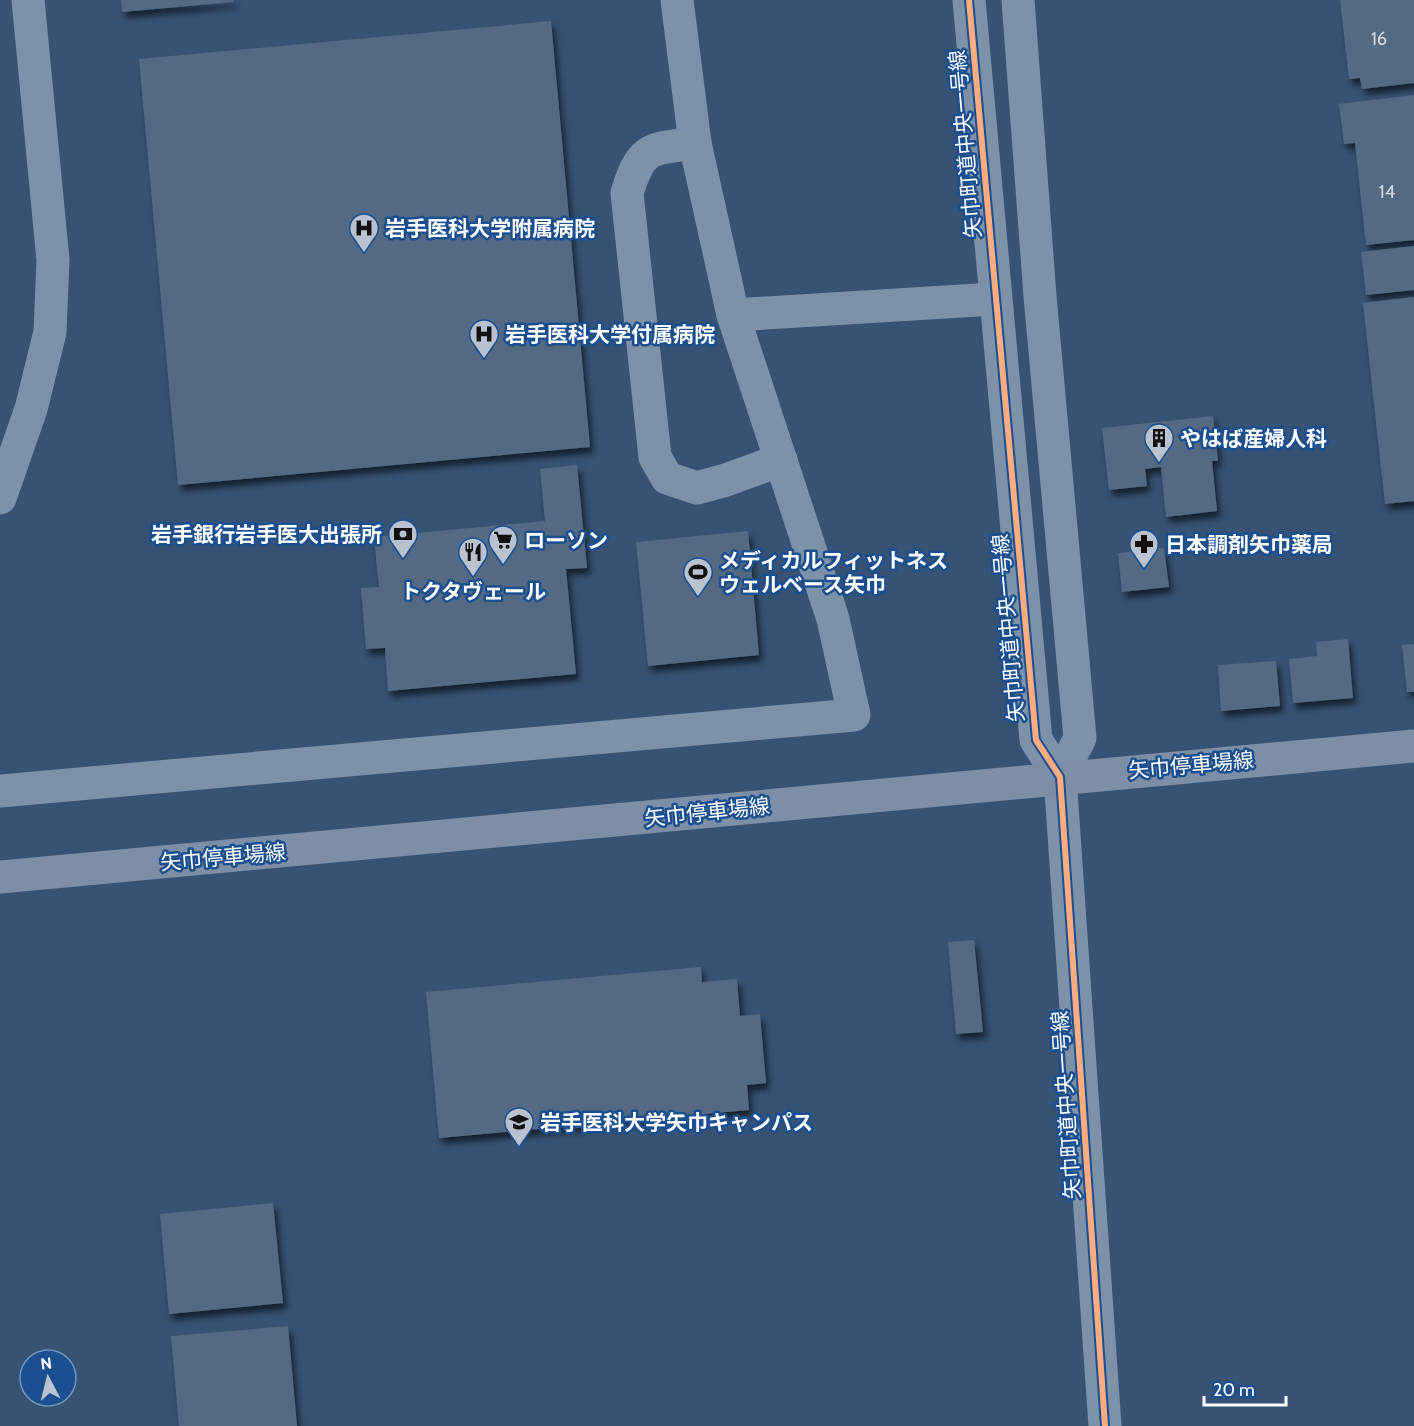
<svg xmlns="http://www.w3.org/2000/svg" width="1414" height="1426" viewBox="0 0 1414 1426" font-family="Cabin,'Noto Sans JP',sans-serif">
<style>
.building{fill:#526984;filter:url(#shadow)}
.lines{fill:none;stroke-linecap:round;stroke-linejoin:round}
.minor{stroke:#7d92a8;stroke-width:33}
.major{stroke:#7d8ea7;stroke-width:33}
.cycleway-casing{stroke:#1b4f8f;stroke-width:10}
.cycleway{stroke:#ffac80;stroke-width:6}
.labels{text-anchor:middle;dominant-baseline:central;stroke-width:5;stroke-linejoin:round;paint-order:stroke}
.number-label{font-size:18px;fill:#d4dae0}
.street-label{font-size:21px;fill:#fff;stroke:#1b4f8f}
.poi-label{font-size:21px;font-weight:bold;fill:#fff;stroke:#1b4f8f;text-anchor:start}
</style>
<defs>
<filter id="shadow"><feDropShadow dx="3.5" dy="6" stdDeviation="3" flood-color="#0009"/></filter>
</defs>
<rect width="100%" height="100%" fill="#365274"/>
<g class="building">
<path d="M121,0H234V2L122,12Z"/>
<path d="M1340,0H1414V83L1362,89L1360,78L1349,79Z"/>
<path d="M551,21L590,447L178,485L139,59Z"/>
<path d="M1414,95V240L1366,245L1355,143L1344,144L1339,104Z"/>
<path d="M1414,246V290L1366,295L1361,252Z"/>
<path d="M1414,297V501L1385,504L1363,303Z"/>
<path d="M1213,416L1218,461H1212L1217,511L1166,517L1161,467L1145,469L1147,486L1109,490L1102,428Z"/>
<path d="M577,465L587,568L566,569L576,674L388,691L385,648L366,649L361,588L379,587L374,537L545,521L540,469Z"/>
<path d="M748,531L759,655L648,666L636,542Z"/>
<path d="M1164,548L1169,587L1122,592L1118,553Z"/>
<path d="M1348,639L1353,698L1293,703L1289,659L1317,656L1316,642Z"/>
<path d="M1414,644V692H1407L1402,645Z"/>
<path d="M1276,661L1280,706L1221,711L1218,665Z"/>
<path d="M974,940L983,1032L956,1034L948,942Z"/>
<path d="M701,967L702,982L737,979L740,1016L760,1014L766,1083L747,1085L749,1110L439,1138L426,992Z"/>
<path d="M273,1203L283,1303L169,1314L160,1214Z"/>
<path d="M288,1326L297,1426H179L171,1336Z"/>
</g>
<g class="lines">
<g class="minor">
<path d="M969,0L1036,740L1060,777L1105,1426"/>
<path d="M1018,0L1040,296L1080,738L1060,777"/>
<path d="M695,143C649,149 641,147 627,193L655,457L667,478L697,488L726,480L781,460"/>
<path d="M733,315L994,299"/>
<path d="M0,498L31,409L50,332L53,260L28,0"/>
<path d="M0,791L854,715L833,619L733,315L695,143L677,0"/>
</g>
<path class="major" d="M0,877C472,836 942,787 1414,746"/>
<g class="cycleway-casing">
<path id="cycleway" d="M969,0L1036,740L1060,777L1105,1426"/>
</g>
<use href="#cycleway" class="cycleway"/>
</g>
<defs>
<g id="hospital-pin" transform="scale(1.5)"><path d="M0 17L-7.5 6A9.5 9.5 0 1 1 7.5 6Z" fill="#b9c2ce" stroke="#1b4f8f"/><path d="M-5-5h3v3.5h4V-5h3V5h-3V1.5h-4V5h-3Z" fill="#111"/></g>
<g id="building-pin" transform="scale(1.5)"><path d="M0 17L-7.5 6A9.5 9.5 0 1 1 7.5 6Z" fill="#b9c2ce" stroke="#1b4f8f"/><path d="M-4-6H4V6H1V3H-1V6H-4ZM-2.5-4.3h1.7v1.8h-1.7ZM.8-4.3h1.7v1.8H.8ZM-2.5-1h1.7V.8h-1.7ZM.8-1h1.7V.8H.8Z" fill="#111"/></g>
<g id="bank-pin" transform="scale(1.5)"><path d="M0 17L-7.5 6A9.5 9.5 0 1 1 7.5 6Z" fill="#b9c2ce" stroke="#1b4f8f"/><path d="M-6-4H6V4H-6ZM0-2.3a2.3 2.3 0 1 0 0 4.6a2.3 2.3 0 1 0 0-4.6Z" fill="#111"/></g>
<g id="supermarket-pin" transform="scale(1.5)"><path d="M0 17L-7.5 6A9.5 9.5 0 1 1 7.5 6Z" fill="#b9c2ce" stroke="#1b4f8f"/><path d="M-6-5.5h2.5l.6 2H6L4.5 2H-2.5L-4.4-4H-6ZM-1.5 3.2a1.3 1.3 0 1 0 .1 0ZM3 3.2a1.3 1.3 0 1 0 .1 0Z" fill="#111"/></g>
<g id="pharmacy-pin" transform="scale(1.5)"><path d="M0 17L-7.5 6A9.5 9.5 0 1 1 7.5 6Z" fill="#b9c2ce" stroke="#1b4f8f"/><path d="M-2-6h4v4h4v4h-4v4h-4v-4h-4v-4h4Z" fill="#111"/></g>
<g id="restaurant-pin" transform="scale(1.5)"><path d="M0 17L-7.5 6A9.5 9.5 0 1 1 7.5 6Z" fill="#b9c2ce" stroke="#1b4f8f"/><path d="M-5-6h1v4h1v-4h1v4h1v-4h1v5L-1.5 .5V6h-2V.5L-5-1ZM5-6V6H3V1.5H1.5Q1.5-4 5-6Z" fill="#111"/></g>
<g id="stadium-pin" transform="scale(1.5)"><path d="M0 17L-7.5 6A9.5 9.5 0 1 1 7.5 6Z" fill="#b9c2ce" stroke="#1b4f8f"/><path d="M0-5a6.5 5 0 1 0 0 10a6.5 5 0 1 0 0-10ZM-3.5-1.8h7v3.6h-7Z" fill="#111"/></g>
<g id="university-pin" transform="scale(1.5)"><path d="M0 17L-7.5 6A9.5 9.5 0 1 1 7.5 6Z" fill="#b9c2ce" stroke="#1b4f8f"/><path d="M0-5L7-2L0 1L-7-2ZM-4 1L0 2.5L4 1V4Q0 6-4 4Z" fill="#111"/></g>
</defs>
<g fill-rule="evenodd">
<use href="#hospital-pin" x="364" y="228"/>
<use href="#hospital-pin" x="484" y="334"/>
<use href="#building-pin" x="1159" y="438"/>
<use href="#bank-pin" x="403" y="534"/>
<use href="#supermarket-pin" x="503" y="540"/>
<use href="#pharmacy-pin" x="1144" y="544"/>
<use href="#restaurant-pin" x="473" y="552"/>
<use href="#stadium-pin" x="698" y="572"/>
<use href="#university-pin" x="519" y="1122"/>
</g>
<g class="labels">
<g class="number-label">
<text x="1379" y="39">16</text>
<text x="1387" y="192">14</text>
</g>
<g class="street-label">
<text transform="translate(965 144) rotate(-95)">矢巾町道中央一号線</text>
<text transform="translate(1008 628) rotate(-95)">矢巾町道中央一号線</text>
<text transform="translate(1191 765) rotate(-5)">矢巾停車場線</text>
<text transform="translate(707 812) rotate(-6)">矢巾停車場線</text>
<text transform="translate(223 857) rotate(-5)">矢巾停車場線</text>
<text transform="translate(1066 1105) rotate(-94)">矢巾町道中央一号線</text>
</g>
<g class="poi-label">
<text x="385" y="228">岩手医科大学附属病院</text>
<text x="505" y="334">岩手医科大学付属病院</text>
<text x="1180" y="438">やはば産婦人科</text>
<text x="382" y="534" text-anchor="end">岩手銀行岩手医大出張所</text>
<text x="524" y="540">ローソン</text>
<text x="1165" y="544">日本調剤矢巾薬局</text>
<text x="719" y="560">メディカルフィットネス<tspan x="719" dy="24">ウェルベース矢巾</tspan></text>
<text x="473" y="591" text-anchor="middle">トクタヴェール</text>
<text x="540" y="1122">岩手医科大学矢巾キャンパス</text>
</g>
</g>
<g transform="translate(48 1378) rotate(353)"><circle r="28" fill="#1b4f8f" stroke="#7695bc" stroke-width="1.5"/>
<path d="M0-4.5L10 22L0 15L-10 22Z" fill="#b9c2ce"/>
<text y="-9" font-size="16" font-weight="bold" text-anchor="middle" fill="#ffffff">N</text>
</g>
<path d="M1204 1396v9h82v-9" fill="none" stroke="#ffffff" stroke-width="3"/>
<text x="1213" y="1396" font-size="18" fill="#ffffff" stroke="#1b4f8f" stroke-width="4.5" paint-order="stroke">20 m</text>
</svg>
